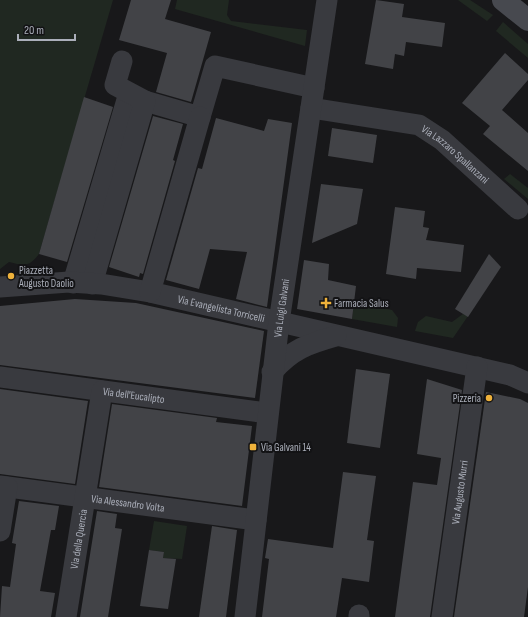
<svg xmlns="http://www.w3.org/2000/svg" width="528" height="617" viewBox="0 0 528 617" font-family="'Sofia Sans Condensed',sans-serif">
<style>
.green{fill:#202821}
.building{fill:#424347}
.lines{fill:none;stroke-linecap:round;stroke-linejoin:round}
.minor{stroke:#393a3f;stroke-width:21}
.secondary{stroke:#47494f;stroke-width:22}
.poi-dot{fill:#efb23b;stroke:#131315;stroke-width:1.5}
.labels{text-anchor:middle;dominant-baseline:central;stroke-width:4;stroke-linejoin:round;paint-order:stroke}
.street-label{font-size:11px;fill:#abafba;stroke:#131315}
.poi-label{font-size:11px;fill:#abafba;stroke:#131315;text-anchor:start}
</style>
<rect width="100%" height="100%" fill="#18181a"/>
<g class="green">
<path d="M0,0H113L39,254C29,267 25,266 9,262L0,269Z"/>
<path d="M177,0H229L227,15L231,21L307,30L305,46L175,9Z"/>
<path d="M458,0H470L493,15L487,21Z"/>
<path d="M503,22L528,44V58L496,31Z"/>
<path d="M510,174L528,188V199L504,179Z"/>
<path d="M354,302L392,310L398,318L397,327L352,319Z"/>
<path d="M463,314L468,316L453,338L415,331L418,322L426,316L452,322Z"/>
<path d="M154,521L187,526L182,559L163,558L164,552L149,550Z"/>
</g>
<g class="building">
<path d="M131,0H171L165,19L211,32L191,102L156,92L167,53L119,40Z"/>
<path d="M376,0L404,4L402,17L445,23L442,47L406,42L404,56L395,54L393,69L365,64Z"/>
<path d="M505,53L528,74V80L502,110L528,133V171L483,134L490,126L462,103Z"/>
<path d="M84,97L113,107L67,262L39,254Z"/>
<path d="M153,116L183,124L173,160L175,161L143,274L140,273L139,277L109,267Z"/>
<path d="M216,118L264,131L268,119L292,123L267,307L236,299L247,252L210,249L199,289L166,280L198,168L202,169Z"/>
<path d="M332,128L377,135L373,163L328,156Z"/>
<path d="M321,184L363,189L357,224L312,243Z"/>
<path d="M395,207L425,211L423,227L429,228L426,240L464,245L461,272L417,268L416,279L386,274Z"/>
<path d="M489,254L501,267L468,317L455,309Z"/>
<path d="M304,260L329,264L328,280L356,286L352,319L297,309Z"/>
<path d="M75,299L136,303L264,331L255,398L0,365V306Z"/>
<path d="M356,369L390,374L380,448L347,443Z"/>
<path d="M427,379L462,390L430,617H395L413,482L437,485L441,458L417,454Z"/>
<path d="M0,389L88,401L75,484L0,474Z"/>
<path d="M486,392L520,399L528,403V587L524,617H454Z"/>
<path d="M112,404L217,418L216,422L252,426L242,506L99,487Z"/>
<path d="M343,472L376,476L367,540L374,541L369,582L342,578L336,617H262L269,559L265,558L268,539L333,548Z"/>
<path d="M19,501L59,506L55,530H51L40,591L55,593L51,617H0L2,586L10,587L16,544L12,543Z"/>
<path d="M97,511L117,514L115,528L122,529L108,617H80Z"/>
<path d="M212,526L237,530L226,617H199Z"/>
<path d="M149,550L164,552L163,558L176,559L168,609L140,606Z"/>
</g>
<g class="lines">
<g class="minor">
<path d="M145,101L200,117L215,66L314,88"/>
<path id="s1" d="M311,108L419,125L442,140L518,209"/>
<path d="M73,283L129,93"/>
<path d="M92,284L145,101L115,85L122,61"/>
<path id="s2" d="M0,287L69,282L101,284L150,292L510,375L528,383"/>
<path d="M150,292L200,117"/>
<path d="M272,372C292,349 308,344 336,336"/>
<path id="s3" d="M0,377L267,413"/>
<path id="s4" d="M0,486L256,520"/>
<path d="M0,531L7,487"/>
<path id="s5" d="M66,617L102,391"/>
<path id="s6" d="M245,617L279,322L327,0"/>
<path d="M359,617V615"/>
<path id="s7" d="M442,617L477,367"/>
</g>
<path class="secondary" d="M503,0L528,20"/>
</g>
<g class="poi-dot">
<circle cx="11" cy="276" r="4"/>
<path d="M324 297h4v4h4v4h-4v4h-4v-4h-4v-4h4z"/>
<circle cx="489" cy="398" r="4"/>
<rect x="249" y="443" width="8" height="8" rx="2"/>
</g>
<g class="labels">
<g class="street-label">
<text stroke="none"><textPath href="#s1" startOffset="156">Via Lazzaro Spallanzani</textPath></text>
<text stroke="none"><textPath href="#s6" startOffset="311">Via Luigi Galvani</textPath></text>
<text stroke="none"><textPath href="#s2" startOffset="224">Via Evangelista Torricelli</textPath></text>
<text stroke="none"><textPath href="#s3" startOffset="135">Via dell'Eucalipto</textPath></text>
<text stroke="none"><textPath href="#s7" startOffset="126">Via Augusto Murri</textPath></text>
<text stroke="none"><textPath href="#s4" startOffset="129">Via Alessandro Volta</textPath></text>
<text stroke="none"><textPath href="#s5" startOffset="79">Via della Quercia</textPath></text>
</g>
<g class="poi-label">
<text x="19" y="270">Piazzetta<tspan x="19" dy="13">Augusto Daolio</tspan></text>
<text x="334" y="303">Farmacia Salus</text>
<text x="481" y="398" text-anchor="end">Pizzeria</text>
<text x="261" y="447">Via Galvani 14</text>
</g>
</g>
<path d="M18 34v6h57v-6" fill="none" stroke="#abafba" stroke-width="2"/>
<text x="24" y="34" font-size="12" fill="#abafba" stroke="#131315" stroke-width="3" paint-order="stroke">20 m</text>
</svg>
